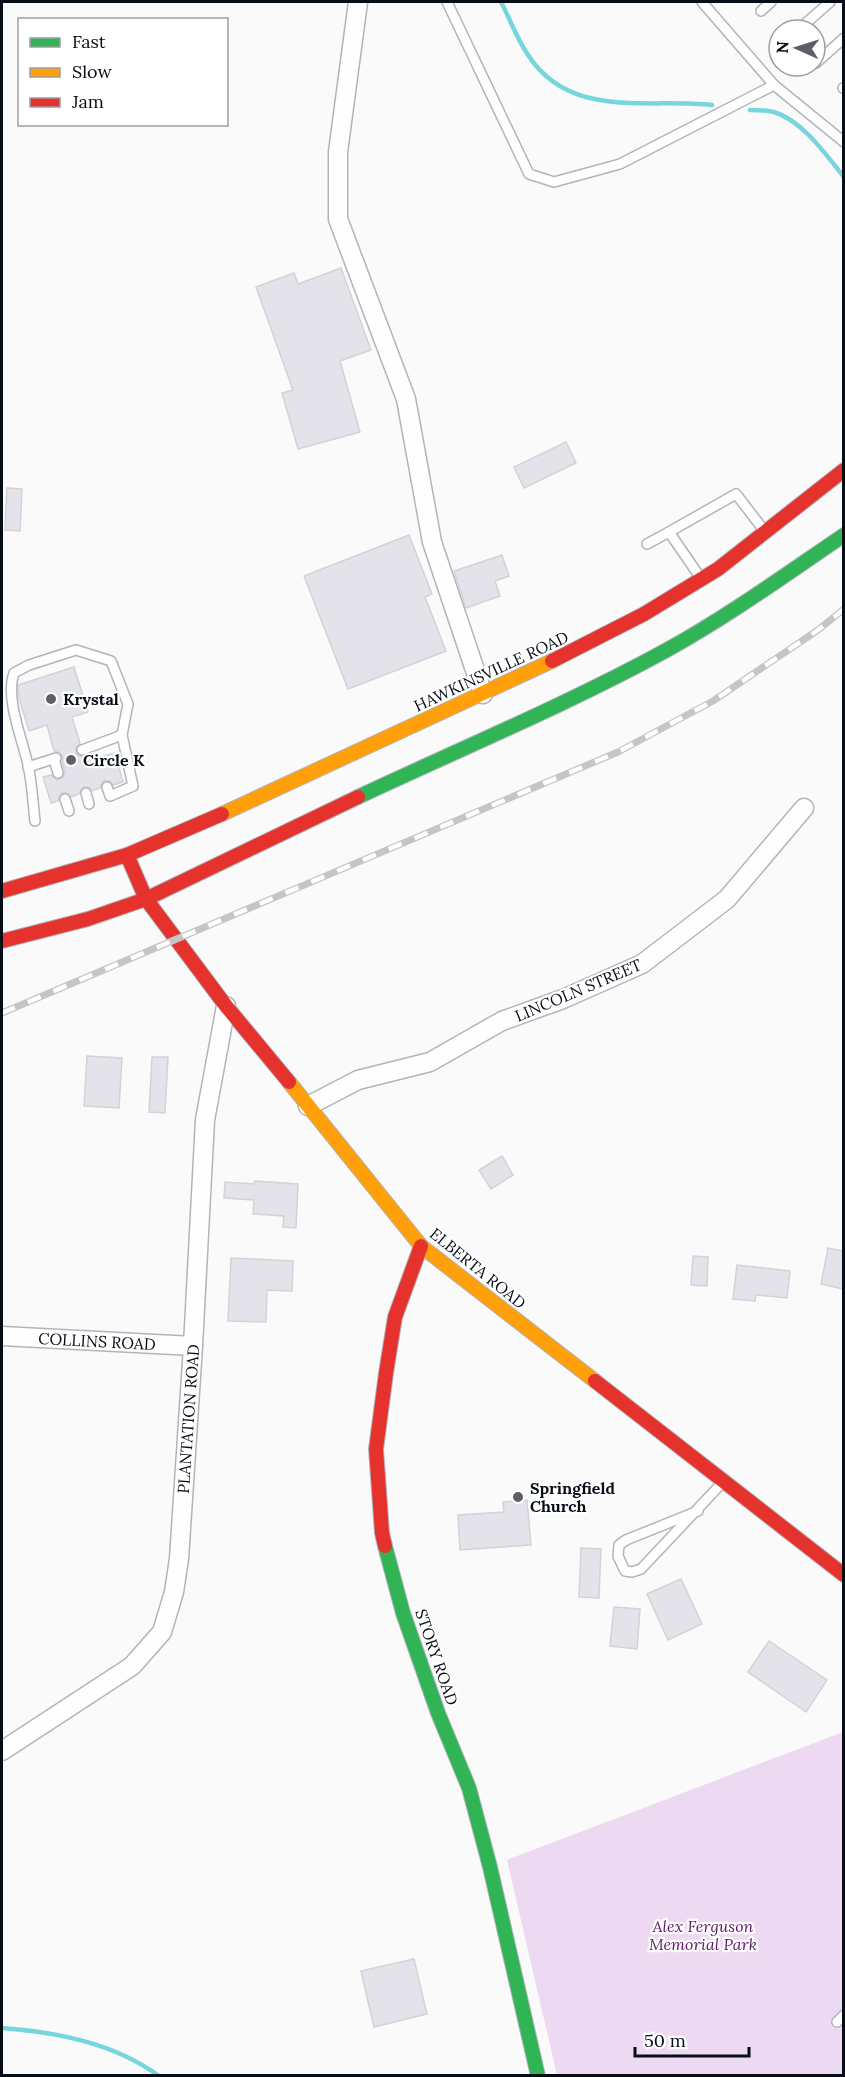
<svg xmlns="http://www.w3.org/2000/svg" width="845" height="2077" viewBox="0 0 845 2077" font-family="Lora,serif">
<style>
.green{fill:#edd9f1}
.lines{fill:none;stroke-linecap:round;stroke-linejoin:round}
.stream{stroke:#77d6dd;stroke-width:4.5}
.building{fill:#e4e3ea;stroke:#d4d2d9;stroke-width:1.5}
.lane-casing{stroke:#b1b5ba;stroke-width:12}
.street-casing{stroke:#b1b5ba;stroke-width:21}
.fast-casing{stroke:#b1b5ba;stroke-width:16}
.slow-casing{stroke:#b1b5ba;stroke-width:16}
.jam-casing{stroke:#b1b5ba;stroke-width:16}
.lane{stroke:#fefefe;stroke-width:9}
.street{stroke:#fefefe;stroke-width:18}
.fast{stroke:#30b455;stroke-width:14}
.slow{stroke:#ff9f0a;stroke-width:14}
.jam{stroke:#e5322d;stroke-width:14}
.rail-casing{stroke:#c5c5c6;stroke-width:7}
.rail{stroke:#fff;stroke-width:4.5;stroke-dasharray:14;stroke-linecap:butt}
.poi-dot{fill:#5c6066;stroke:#fff;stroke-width:2}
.labels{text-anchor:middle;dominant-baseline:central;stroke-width:4.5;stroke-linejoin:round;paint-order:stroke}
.street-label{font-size:16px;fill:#070d17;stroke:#fff}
.poi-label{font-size:16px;font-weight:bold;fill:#070d17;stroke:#fff;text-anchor:start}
.park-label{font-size:16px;font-style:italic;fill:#5c1668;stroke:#fff}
</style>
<rect width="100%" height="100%" fill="#fafafa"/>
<path class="green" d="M843,1732V2075H557L507,1860Z"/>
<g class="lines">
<g class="stream">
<path d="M501,2C510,19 517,39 528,55C570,120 648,98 712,105"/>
<path d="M750,110C757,110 766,110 774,112C803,121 826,155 844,177"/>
<path d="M2,2028C56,2032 114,2043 159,2076"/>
</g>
</g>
<g class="building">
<path d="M341,268L371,350L340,361L360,432L298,449L282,393L293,390L256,287L294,273L298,284Z"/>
<path d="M566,442L576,463L524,488L514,467Z"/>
<path d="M7,488L22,489L20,531L5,530Z"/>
<path d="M409,535L432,594L425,597L446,651L348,689L304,576Z"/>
<path d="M502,555L509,576L495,581L500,596L466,608L454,571Z"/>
<path d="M74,667L88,712L72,717L80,743L76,748V753L80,756H84L85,761L115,753L123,782L113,785L111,782L105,780L102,783L100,788L92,791L88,787H84L80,791L79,794L71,797L69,794L63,792L60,795L58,801L51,803L43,777L51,775L57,780L63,777L65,772L62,761L63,757L60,753L54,751L47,725L29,731L19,698L18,685Z"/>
<path d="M87,1056L122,1058L119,1108L84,1106Z"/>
<path d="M152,1057H168L165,1113L149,1112Z"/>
<path d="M502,1156L513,1175L491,1189L479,1170Z"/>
<path d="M255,1181L298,1184L296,1228L283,1227L284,1216L253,1214L254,1200L224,1198L225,1182L254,1184Z"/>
<path d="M828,1248L843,1251V1289L821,1284Z"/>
<path d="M693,1256L708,1257L707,1286L691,1285Z"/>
<path d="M231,1258L293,1261L292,1291L267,1290L266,1322L228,1321Z"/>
<path d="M737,1265L790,1271L787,1298L756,1295L755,1301L733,1299Z"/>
<path d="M527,1500L531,1545L460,1550L458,1515L504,1512L503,1502Z"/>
<path d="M581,1548L601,1549L599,1598L579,1597Z"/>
<path d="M681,1579L702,1624L668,1640L647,1594Z"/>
<path d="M614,1607L640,1609L637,1649L610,1646Z"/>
<path d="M769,1641L827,1680L806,1712L748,1672Z"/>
<path d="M414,1959L427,2014L374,2027L361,1971Z"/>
</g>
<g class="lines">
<g class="lane-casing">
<g id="lane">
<path d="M447,2L529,174L554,182L620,164L774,85"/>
<path d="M702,2L774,85L844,142"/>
<path d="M761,11L771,2"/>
<path d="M798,30L830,2"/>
<path d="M816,63L844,38"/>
<path d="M843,88H844"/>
<path d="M647,544L669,532"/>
<path d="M700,577L669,532L736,494L763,529"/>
<path d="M82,750L122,735"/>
<path d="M54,759L58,773"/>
<path d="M28,767L56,758"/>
<path d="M86,793L89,804"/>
<path d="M65,799L69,811"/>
<path d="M35,821C33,803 32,783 28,765C22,738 5,698 14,673L29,665L76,650L111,661L128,704L122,735L133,786L110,796L107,787"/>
<path d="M698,1511L626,1540L619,1545L618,1556L625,1571L632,1572L641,1569L722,1483"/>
<path d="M837,2022L844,2015"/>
</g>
</g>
<g class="street-casing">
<g id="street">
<path d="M358,2L338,152V219L406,399L432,542L483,694"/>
<path d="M308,1106L358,1080L430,1062L502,1021L563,999L642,964L727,899L804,808"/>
<path d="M2,1336L193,1346"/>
<path d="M2,1751L132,1666L162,1632L174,1592L179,1559L193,1346L205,1120L226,1006"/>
</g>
</g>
<g class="fast-casing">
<g id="fast">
<path d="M358,797C460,749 566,705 665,651C727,617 785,575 844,535"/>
<path d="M385,1546L403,1613L438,1713L469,1788L490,1867L538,2076"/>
</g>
</g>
<g class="slow-casing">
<g id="slow">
<path d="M222,814L552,661"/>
<path d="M289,1082L421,1246L595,1381"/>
</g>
</g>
<g class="jam-casing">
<g id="jam">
<path d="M552,661L644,614L718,569L844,470"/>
<path d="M127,855L146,899L226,1006L289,1082"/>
<path d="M2,891L127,855L222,814"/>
<path d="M2,941L88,919L146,899L358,797"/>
<path d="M595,1381L844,1575"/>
<path d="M385,1546L382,1533L376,1449L386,1373L395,1317L421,1246"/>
</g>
</g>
<use href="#lane" class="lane"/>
<use href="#street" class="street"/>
<use href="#fast" class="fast"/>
<use href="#slow" class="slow"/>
<use href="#jam" class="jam"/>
<g class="rail-casing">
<path id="rail" d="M2,1013L618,752L713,701L818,630L844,609"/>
</g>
<use href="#rail" class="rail"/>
</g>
<g class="poi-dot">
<circle cx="51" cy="699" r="6"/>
<circle cx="71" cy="760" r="6"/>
<circle cx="518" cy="1497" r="6"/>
</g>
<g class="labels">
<g class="street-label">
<text transform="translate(491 671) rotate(-25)">HAWKINSVILLE ROAD</text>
<text transform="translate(578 990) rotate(-23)">LINCOLN STREET</text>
<text transform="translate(478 1268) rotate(39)">ELBERTA ROAD</text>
<text transform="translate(97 1341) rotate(3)">COLLINS ROAD</text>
<text transform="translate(188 1419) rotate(-86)">PLANTATION ROAD</text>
<text transform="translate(437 1657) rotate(71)">STORY ROAD</text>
</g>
<g class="poi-label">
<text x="63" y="699">Krystal</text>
<text x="83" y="760">Circle K</text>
<text x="530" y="1488">Springfield<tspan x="530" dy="18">Church</tspan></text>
</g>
<g class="park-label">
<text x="703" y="1926">Alex Ferguson<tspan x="703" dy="18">Memorial Park</tspan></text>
</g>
</g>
<rect width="845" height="2077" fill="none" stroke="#070d17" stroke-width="6"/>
<rect x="18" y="18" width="210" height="108" fill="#ffffff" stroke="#9c9ea2" stroke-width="1.5"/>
<rect x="30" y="38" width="30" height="9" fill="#30b455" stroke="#9c9ea2" stroke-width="1.5"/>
<text x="72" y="48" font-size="18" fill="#070d17">Fast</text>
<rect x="30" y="68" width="30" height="9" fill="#ff9f0a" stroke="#9c9ea2" stroke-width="1.5"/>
<text x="72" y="78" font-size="18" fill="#070d17">Slow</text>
<rect x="30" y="98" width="30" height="9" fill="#e5322d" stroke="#9c9ea2" stroke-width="1.5"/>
<text x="72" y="108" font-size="18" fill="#070d17">Jam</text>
<g transform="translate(797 48) rotate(273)"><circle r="28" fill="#ffffff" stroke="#9c9ea2" stroke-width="1.5"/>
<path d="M0-4.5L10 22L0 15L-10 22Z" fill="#5c6066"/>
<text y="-9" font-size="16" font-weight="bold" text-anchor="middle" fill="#070d17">N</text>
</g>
<path d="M635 2047v9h114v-9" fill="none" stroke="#070d17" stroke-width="3"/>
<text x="644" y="2047" font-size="18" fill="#070d17" stroke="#ffffff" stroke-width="4.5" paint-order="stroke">50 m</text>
</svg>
